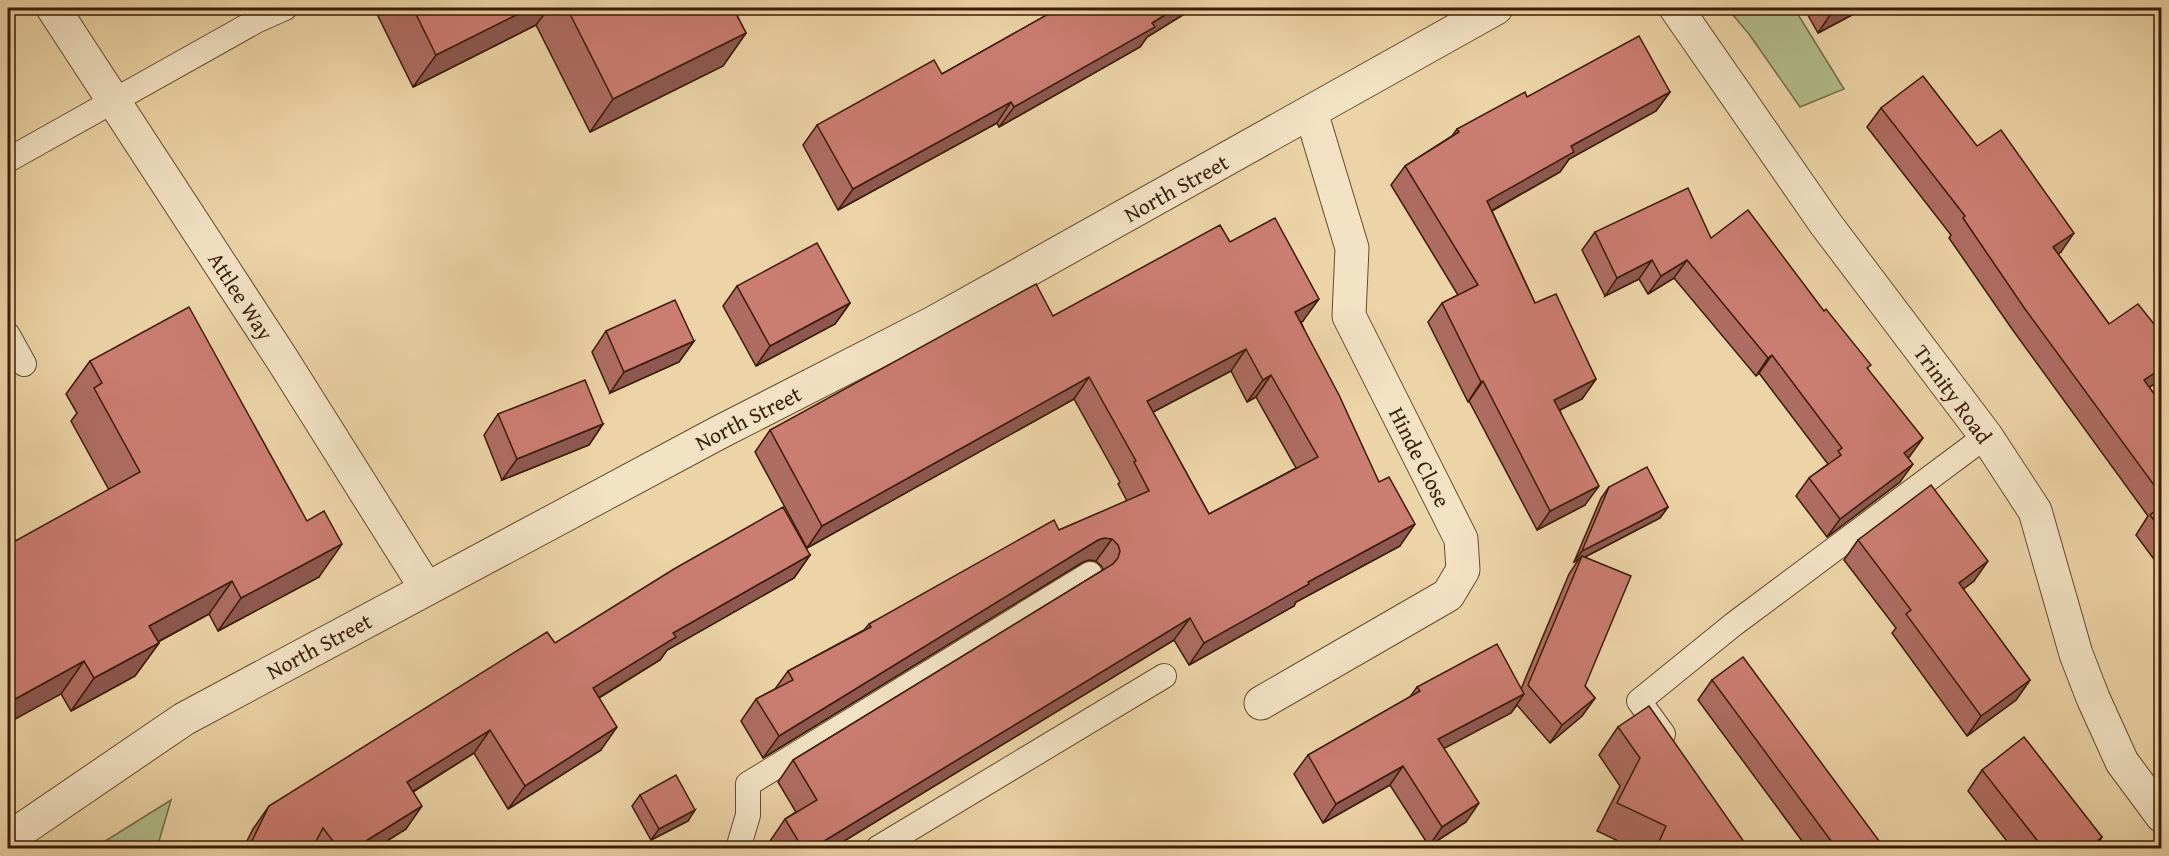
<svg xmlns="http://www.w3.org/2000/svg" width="2169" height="856" viewBox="0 0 2169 856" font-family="'Gentium Book Plus',serif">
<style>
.green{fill:#b2be8b;stroke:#766d48;stroke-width:1.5}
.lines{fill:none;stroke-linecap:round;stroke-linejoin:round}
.lane-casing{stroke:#674a2e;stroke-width:26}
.street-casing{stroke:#674a2e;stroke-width:35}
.lane{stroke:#f3e3c5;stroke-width:24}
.street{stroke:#f3e3c5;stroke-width:33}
.wall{fill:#af6c62;stroke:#3b1c06;stroke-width:1.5;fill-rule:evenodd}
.shaded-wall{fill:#8e5850;stroke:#3b1c06;stroke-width:1.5}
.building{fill:#cb7d72;stroke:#3b1c06;stroke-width:1.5;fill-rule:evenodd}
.labels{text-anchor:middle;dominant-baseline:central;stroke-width:5;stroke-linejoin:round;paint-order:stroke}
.street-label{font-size:22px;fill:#3b1c06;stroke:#f3e3c5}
</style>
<rect width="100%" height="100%" fill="#ecd4a6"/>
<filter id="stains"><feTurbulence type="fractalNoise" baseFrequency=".00333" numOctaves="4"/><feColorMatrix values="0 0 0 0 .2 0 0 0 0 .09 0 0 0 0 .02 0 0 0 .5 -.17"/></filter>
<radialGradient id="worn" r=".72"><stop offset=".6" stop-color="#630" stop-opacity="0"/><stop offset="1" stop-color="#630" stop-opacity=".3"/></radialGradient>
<g class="green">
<path d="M1727,8H1794L1844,89L1800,107L1749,34Z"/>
<path d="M171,800L157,848H94Z"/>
</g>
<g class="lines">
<g class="lane-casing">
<g id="lane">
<path d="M8,160L256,21L285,8"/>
<path d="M8,335L24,364"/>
<path d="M1663,734L1639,701L1734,624L1986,436"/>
<path d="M742,848L740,842L748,815V784L1090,574"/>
<path d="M878,848L1164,676"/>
</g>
</g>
<g class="street-casing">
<g id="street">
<path d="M53,8L282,359L426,588"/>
<path d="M1676,8L1825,223L1986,436L2035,511L2076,654L2093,698L2122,762L2162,816"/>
<path d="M1261,703L1448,595L1463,570L1461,539L1349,316L1352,248L1311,112"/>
<path d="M8,839L184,719L718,433L935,322L1496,8"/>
</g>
</g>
<use href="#lane" class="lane"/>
<use href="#street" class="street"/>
</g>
<g class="wall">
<path d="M374,8H733L746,33L723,66L590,132L536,25L413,87Z"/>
<path d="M1059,8H1194L1147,37L1140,47L999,127L997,123L838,210L803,145L817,125L942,74Z"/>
<path d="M1804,8H1865L1818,33Z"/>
<path d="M1670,92L1656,111L1569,159L1560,172L1492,211L1535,303L1596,379L1582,399L1560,410L1585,505L1537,530L1469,401L1468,402L1428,322L1442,303L1458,295L1391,185L1405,166L1452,136L1457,129L1527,97Z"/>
<path d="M1881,108L2061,252L2058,254L2109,324L2162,379L2149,387L2162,405V570L2136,535L2148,516L2012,329L1949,238L1951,235L1867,127Z"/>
<path d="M1595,232L1711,238L1824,311L1868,369L1910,456L1908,458L1900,482L1827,537L1796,496L1809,478L1828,464L1759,373L1756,376L1674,278L1648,294L1639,279L1605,296L1582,250Z"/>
<path d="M1230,242L1303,321L1301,322L1400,546L1296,602L1294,606L1189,665L1174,640L831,849H774L770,841L785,819L796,812L778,782L793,760L1103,570L1102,567L1096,561L1089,560L1083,562L763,758L741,721L756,699L775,689L788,671L864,630L869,624L1059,530L1127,501L1118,484L1120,482L1074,399L807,548L755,452L770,430L1053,316ZM1231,371L1247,402L1256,397L1296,468L1209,514L1153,412Z"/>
<path d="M737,286L850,303L835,324L756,366L723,306Z"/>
<path d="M606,331L694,341L679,362L610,393L592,352Z"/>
<path d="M90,361L319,577L218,631L209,614L158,642L159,643L135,676L71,711L61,694L109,490L71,421L77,413L66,394Z"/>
<path d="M498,414L603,424L589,445L502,480L484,435Z"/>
<path d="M1609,487L1668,507L1660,518L1585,557V686L1595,698L1582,716L1550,743L1517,705L1511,713L1443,748L1466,822L1429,846L1390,785L1323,823L1294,774L1308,755L1410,697L1417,687L1521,689L1569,574L1579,559L1574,562L1601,498Z"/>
<path d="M1858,540L1974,581L1963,589L2030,680L2016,700L1967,736L1892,633L1896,628L1844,560Z"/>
<path d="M810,555L794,578L667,650L660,660L599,698L601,750L508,809L474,753L413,792L406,829L374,849H243L253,829L269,806L555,643Z"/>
<path d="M1712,680L1885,849H1808L1698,700Z"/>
<path d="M1618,727L1749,849H1635L1597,831L1620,786L1599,755Z"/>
<path d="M1982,770L2102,837L2094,849H2013L1968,791Z"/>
<path d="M640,795L688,821L651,840L632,806Z"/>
</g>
<g class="shaded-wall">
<path d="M530,8H549L536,25L413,87L436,55Z"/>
<path d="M1176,8H1194L1147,37L1140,47L999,127L1014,107Z"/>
<path d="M1841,8H1865L1818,33L1832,12Z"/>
<path d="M746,33L723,66L590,132L613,99Z"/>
<path d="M1670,92L1656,111L1569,159L1560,172L1473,221L1487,201L1571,146Z"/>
<path d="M1011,102L997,123L838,210L853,189Z"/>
<path d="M2074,233L2061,252L2039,267L2053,247Z"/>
<path d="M1652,260L1639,279L1605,296L1617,278Z"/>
<path d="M1687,260L1674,278L1648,294L1661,276Z"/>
<path d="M1319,299L1303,321L1280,334L1295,312Z"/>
<path d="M850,303L835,324L756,366L770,346Z"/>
<path d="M694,341L679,362L610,393L624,372Z"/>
<path d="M1246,349L1231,371L1132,423L1147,401Z"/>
<path d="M1772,355L1759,373L1756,376L1768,358Z"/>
<path d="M2162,368V379L2130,400L2144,380Z"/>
<path d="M1271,375L1256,397L1247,402L1263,380Z"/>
<path d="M1089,377L1074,399L807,548L822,526Z"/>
<path d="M1596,379L1582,399L1541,419L1554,400Z"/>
<path d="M1483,381L1469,401L1468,402L1481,382Z"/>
<path d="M603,424L589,445L502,480L517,459Z"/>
<path d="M1923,438L1910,456L1892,471L1904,453Z"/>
<path d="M1913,464L1900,482L1827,537L1840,519Z"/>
<path d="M1599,486L1585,505L1537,530L1550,511Z"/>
<path d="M1668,507L1660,518L1581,559L1582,556L1579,559L1574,562L1582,551Z"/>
<path d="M1415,524L1400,546L1296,602L1294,606L1189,665L1204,643L1308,582Z"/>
<path d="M1104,538L1112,539L1096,561L1089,560L1083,562L763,758L779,736L1098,540Z"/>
<path d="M342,544L319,577L218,631L241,598Z"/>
<path d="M810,555L794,578L667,650L660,660L577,711L593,688L673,633Z"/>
<path d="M1988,561L1974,581L1945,603L1959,583Z"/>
<path d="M232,581L209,614L126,659L149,626Z"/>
<path d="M1190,618L1174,640L831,849H811Z"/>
<path d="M159,643L135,676L71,711L94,678Z"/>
<path d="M84,661L61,694L8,723V703Z"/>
<path d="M2030,680L2016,700L1967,736L1981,716Z"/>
<path d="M1524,694L1511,713L1424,759L1438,739Z"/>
<path d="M1595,698L1582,716L1550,743L1562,725Z"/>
<path d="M617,727L601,750L508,809L525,786Z"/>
<path d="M490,730L474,753L391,805L407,782Z"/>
<path d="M1403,766L1390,785L1323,823L1336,804Z"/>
<path d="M1479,803L1466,822L1429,846L1442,827Z"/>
<path d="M422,806L406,829L374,849H353Z"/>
<path d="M695,810L688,821L651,840L659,829Z"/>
<path d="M2102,837L2094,849H2087Z"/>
</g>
<g class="building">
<path d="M413,8H530L436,55Z"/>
<path d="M567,8H733L746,33L613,99Z"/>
<path d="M1059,8H1176L1152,23L1155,27L1014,107L1011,102L853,189L817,125L934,60L942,74Z"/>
<path d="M1830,8H1841L1832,12Z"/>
<path d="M1639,36L1670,92L1571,146L1574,152L1487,201L1535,303L1556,294L1596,379L1554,400L1599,486L1550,511L1483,381L1481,382L1442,303L1478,285L1405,166L1459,132L1457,129L1525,92L1527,97Z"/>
<path d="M1923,76L1977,146L2001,130L2074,233L2053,247L2109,324L2138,304L2162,334V368L2144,380L2162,405V496L2025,309L1963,218L1965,216L1881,108Z"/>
<path d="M1688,188L1711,238L1748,210L1824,311L1826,309L1871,365L1867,368L1923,438L1904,453L1913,464L1840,519L1809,478L1841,455L1838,451L1842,448L1772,355L1768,358L1687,260L1661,276L1652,260L1617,278L1595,232Z"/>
<path d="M1275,218L1319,299L1295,312L1339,395L1379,482L1389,477L1415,524L1308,582L1309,584L1204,643L1190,618L811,849H803L785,819L817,800L793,760L1113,564L1118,558L1120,551L1118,545L1112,539L1104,538L1098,540L779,736L756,699L793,680L788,671L871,627L869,624L1054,520L1059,530L1149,491L1134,462L1136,461L1089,377L822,526L770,430L1036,284L1053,316L1220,225L1230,242ZM1246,349L1263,380L1271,375L1318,457L1209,514L1147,401Z"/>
<path d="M817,243L850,303L770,346L737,286Z"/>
<path d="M675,300L694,341L624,372L606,331Z"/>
<path d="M189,307L307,521L324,511L342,544L241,598L232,581L149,626L159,643L94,678L84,661L8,703V545L140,472L94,388L102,383L90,361Z"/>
<path d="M585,380L603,424L517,459L498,414Z"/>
<path d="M1647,467L1668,507L1582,551L1609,487Z"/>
<path d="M1931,485L1988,561L1959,583L2030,680L1981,716L1906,614L1911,610L1858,540Z"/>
<path d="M2162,506V531L2150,515Z"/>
<path d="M783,507L810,555L673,633L676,637L593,688L617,727L525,786L490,730L407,782L422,806L353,849H339L323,828L312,849H248L269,806L547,632L555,643L674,569Z"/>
<path d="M1582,556L1631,576L1585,686L1595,698L1562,725L1528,685Z"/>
<path d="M1497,644L1524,694L1438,739L1479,803L1442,827L1403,766L1336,804L1308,755L1420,691L1417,687Z"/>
<path d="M1743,657L1885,849H1837L1712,680Z"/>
<path d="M1649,706L1749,849H1666L1658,844L1666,826L1617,803L1640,758L1618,727Z"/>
<path d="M2024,737L2102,837L2087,849H2044L1982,770Z"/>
<path d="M676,775L695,810L659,829L640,795Z"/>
</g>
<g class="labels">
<g class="street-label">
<text transform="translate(1176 188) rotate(-29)">North Street</text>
<text transform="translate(241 296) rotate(57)">Attlee Way</text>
<text transform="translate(1953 394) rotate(54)">Trinity Road</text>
<text transform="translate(748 418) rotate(-27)">North Street</text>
<text transform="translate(1420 457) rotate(63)">Hinde Close</text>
<text transform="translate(319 646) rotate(-28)">North Street</text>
</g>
</g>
<rect width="2169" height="856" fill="none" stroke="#ecd4a6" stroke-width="30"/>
<rect x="9" y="9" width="2151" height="838" fill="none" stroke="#3b1c06" stroke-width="3"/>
<rect x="15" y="15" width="2139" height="826" fill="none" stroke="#3b1c06" stroke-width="1.5"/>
<rect width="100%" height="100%" filter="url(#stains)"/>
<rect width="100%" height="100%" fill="url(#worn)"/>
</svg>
